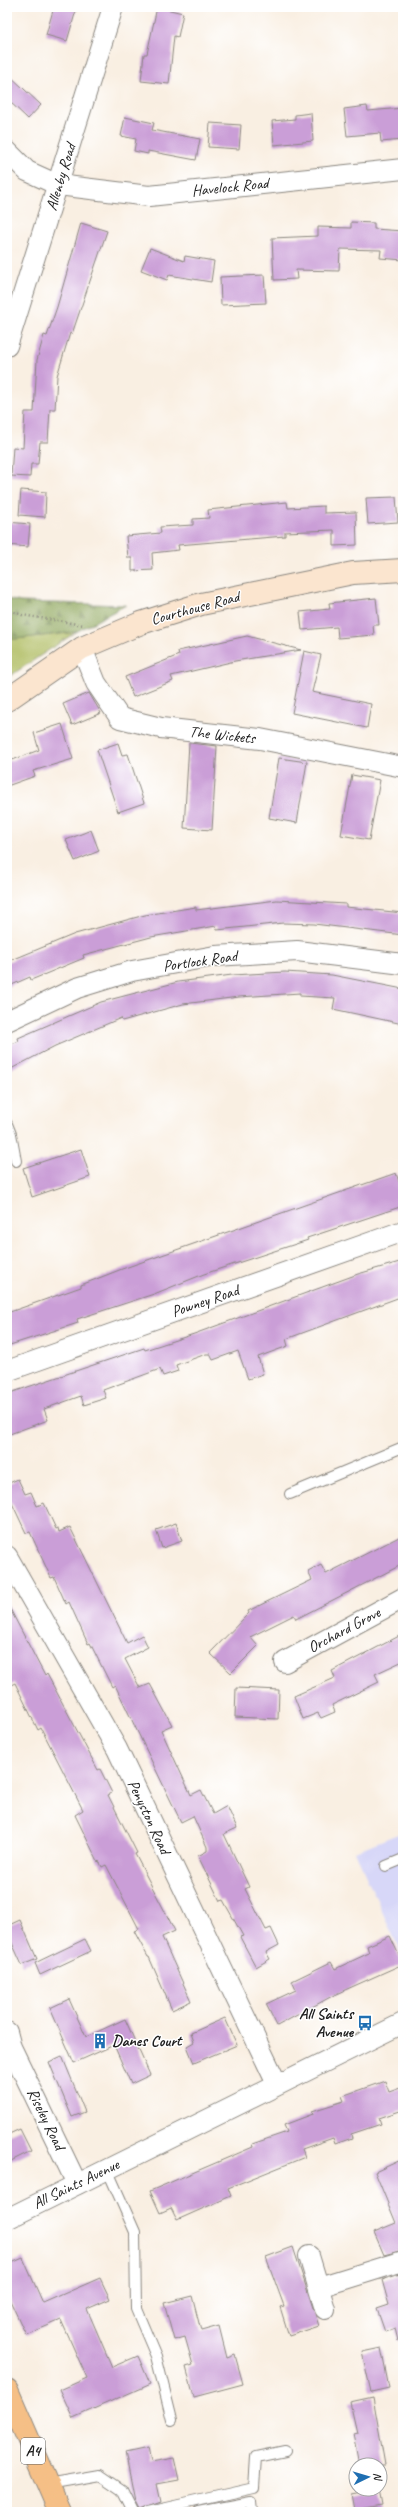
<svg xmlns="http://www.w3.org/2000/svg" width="410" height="2519" viewBox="0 0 410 2519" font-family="Caveat,sans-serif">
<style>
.built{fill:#d7d7f8}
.grass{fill:#aebb5e;stroke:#656c3d}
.forest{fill:url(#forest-firs);stroke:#536038}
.building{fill:#ca9ed7}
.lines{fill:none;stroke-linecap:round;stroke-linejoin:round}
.lane-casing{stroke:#8a867f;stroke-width:12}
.street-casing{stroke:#8a867f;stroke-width:22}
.secondary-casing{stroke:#8a867f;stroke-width:24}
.primary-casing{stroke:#8a867f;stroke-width:24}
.path{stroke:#8a867f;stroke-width:2.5;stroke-dasharray:1 3;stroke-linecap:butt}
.lane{stroke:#fff;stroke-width:10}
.street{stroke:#fff;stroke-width:20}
.secondary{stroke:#fbe5cf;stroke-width:22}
.primary{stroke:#f5bf86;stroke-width:22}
.labels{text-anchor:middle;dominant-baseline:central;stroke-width:3;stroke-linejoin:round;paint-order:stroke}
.shield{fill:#fff;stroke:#606060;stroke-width:1}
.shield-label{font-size:15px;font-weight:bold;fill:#1c1c1c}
.street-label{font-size:16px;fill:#1c1c1c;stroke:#fff}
.poi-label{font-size:16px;font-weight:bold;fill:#1c1c1c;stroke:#fff;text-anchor:end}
</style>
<defs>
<pattern id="forest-firs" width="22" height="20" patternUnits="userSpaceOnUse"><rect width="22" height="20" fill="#8aa355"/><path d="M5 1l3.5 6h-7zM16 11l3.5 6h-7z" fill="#708446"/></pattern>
</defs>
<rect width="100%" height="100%" fill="#fff"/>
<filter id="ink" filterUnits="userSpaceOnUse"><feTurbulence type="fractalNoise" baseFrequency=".025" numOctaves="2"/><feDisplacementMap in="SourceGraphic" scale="8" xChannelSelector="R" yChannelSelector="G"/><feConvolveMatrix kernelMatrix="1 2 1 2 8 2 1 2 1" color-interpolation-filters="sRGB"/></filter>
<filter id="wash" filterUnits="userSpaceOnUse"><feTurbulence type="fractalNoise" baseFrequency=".012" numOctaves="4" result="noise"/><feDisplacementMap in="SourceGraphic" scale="16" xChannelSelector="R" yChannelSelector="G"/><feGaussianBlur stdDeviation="0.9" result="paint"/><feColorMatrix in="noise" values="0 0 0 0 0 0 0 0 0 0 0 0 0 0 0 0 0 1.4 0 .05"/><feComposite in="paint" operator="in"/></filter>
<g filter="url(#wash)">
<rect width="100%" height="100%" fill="#f9efe2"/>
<path class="built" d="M403,1832V1958L355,1851Z"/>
<path class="grass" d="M76,632L7,678V640Z"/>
<path class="forest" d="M7,599L21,602L126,605L76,632L7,640Z"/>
<g id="blocks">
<g class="building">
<path d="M54,7H77L67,41L46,35Z"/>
<path d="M157,7L183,13L178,37L174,36L169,84L141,81L144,54H147Z"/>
<path d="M7,73L41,105L28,119L7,99Z"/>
<path d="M367,106L368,111L403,108V140L381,142L380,133L347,136L344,109Z"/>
<path d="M311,113L313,141L274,145L272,121L295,119V115Z"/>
<path d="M125,117L154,123L152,130L200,139L196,160L148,151V154L134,151L136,139L121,136Z"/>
<path d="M210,123L241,125L239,149L208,147Z"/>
<path d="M351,222L374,223V229L403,231V260L380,258L381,250L340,249L339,271L296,270L297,279L274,280L272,238L318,236V227L351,228Z"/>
<path d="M81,223L107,231L72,334L70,333L57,376L55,409H50L48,442H40L38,464H31L30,477L11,476L13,447L23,448L25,412H34L37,360L44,335L47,336L57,307Z"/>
<path d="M150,248L184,261L185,256L214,261L211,282L169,275L167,280L141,270Z"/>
<path d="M264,275L266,303L221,305L220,277Z"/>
<path d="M21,490L46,492L45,517L19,515Z"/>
<path d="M396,497L398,522L368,524L366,498Z"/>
<path d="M287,502L288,508L324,506V513L356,512L357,545L334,546V530L285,532V536L178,545L179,550L152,553L153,570L132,571V558H128L126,536L161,533L160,527L193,525V519L209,518L208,510Z"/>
<path d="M7,522L30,524L28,547L7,545Z"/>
<path d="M376,598L379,625H373L374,635L338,638L337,627L302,630L300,612L330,609L329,603Z"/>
<path d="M247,636L301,650L235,661L171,676L173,681L133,697L125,677L179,655L178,651Z"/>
<path d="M304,651L321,655L312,692L371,704L367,728L292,713Z"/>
<path d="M89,693L101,713L72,725L63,704Z"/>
<path d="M62,724L73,759L33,771L35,776L7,786V762L39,750L34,733Z"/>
<path d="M118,743L122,755L128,754L144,803L118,812L97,750Z"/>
<path d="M189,743L217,746L212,830L184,828Z"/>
<path d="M279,758L307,762L297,823L269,818Z"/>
<path d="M352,775L380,780L369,840L341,835Z"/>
<path d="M91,830L99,851L75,861L66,840Z"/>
<path d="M277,900L346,904V907L403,913V935L314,924L283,923L217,930L216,926L151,937L83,955L84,958L31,980L30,977L7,987V962L75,934L145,915L196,907V910Z"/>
<path d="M285,972L332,975L403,989V1024L333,1009L335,998L300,996V993L239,997L183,1004L122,1021L121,1018L55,1046L7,1071V1046L19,1041L18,1038L101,1002L178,982L232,975Z"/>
<path d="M81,1149L90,1177L32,1197L23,1168Z"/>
<path d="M396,1173L399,1182L403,1180V1206L307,1238L308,1240L204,1274L154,1294L77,1319L78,1323L7,1346V1313L81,1287V1285L122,1269Z"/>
<path d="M403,1261V1296L286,1339L288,1346L258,1357L263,1374L248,1379L238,1351L213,1360L210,1354H206L176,1365L178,1371L163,1376L160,1369L103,1390L106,1398L84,1405L81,1396L44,1409L48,1420L7,1435V1394L144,1348L145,1350L194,1334L358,1274Z"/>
<path d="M18,1479L25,1494L31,1492L37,1506L44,1503L56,1529L58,1528L59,1532L70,1527L127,1643L142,1635L148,1647L125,1659L140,1688L150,1684L172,1725L161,1730L191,1795L201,1790L213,1814L227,1806L237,1828L224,1834L249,1887L245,1889L266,1930L271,1928L279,1945L266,1952L270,1959L256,1967L240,1937L243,1936L223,1900L220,1901L198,1856L207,1851V1847L193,1816L181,1822L115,1685L112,1687L90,1643L88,1644L69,1602L66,1604L54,1577L51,1578L30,1532L26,1533L11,1501L7,1503V1484Z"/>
<path d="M176,1523L182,1541L162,1548L156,1530Z"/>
<path d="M403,1535V1564L296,1619L294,1615L250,1637L258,1646L231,1673L210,1653L249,1613L248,1611L312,1580L308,1572L321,1565L326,1574Z"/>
<path d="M7,1603L45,1676L47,1674L98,1770L100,1769L112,1793L108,1795L137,1853L135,1854L175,1931L162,1937L191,2001L172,2010L149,1957H148L134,1931L139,1929L119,1890L106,1865L102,1867L99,1861L98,1862L75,1815L83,1810L41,1728L38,1730L15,1683L7,1687Z"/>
<path d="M403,1634V1661L375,1674L379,1682L332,1705L335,1712L321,1718L318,1713L303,1719L294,1696L335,1678L332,1671Z"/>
<path d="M236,1688L279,1690L278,1719L235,1717Z"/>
<path d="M20,1920L37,1959L22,1965L7,1932V1926Z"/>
<path d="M390,1936L403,1964L336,1994L277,2026L266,2004L296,1990L292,1981L331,1962L335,1969L369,1953L367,1946Z"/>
<path d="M85,1939L91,1951L40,1975L35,1963Z"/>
<path d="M69,1999L86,2037L125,2019L150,2075L131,2084L114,2045L74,2063L50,2008Z"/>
<path d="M225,2018L237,2045L194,2063L187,2046L194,2042L191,2033Z"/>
<path d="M62,2056L85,2112L72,2117L49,2062Z"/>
<path d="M385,2081L389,2092L403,2087V2110L379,2118L381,2124L351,2134L352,2138L335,2144L333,2138L302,2149L305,2157L228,2188L231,2196L177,2220L171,2208L160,2213L150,2191L253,2147L252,2144L287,2132L284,2125L313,2114L312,2111L344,2101L342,2096Z"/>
<path d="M20,2129L31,2151L7,2163V2135Z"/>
<path d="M403,2159V2250L384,2255L374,2232L396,2223L375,2172Z"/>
<path d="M293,2247L319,2326L289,2336L280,2307L284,2306L266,2257Z"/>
<path d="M23,2258L43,2303L100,2278L110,2299L87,2309L112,2367L138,2356L150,2384L73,2418L60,2390L87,2378L61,2320L26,2335L7,2294V2265Z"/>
<path d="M403,2273V2340L398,2341L395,2328L385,2332L377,2309L389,2305L382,2280Z"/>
<path d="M192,2296L201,2331L219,2326L227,2358L235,2355L243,2384L194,2397L186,2367L193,2365L185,2337L174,2340L164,2303Z"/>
<path d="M381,2348L389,2388L371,2392L362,2352Z"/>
<path d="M373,2397L385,2465H359L353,2434L357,2433L350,2402Z"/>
<path d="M148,2447L151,2462L174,2458L179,2480L157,2484L161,2502L139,2510L135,2502L125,2452Z"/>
<path d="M378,2490L381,2506L354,2511L351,2495Z"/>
</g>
</g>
</g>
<g filter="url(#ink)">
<use href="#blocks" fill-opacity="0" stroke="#8a867f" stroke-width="1"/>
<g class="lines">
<g class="lane-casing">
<g id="lane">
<path d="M7,1124L11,1134L16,1161"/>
<path d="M290,1494L403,1447"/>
<path d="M386,1866L403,1859"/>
<path d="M107,2169L135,2232L136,2309L156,2356L172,2420"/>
<path d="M48,2484L100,2475L122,2490L133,2512"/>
<path d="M148,2512L254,2488L256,2457L285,2451"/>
<path d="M199,2512L251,2502L252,2512"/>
</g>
</g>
<g class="street-casing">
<g id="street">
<path d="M7,151L27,171L58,185L149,196L403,169"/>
<path d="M7,346L113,7"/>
<path d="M82,648L96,683L120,718L161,728L260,739L403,767"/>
<path d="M7,1021L77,988L132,971L215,956L297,951L403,964"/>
<path d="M7,1371L403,1231"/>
<path d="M7,1556L117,1749L277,2084"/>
<path d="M285,1662L403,1598"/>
<path d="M7,2032L11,2047L77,2184"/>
<path d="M7,2219L403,2023"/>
<path d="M309,2256L325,2309"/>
<path d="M319,2287L403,2261"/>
</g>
</g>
<g class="secondary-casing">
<path id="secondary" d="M7,700L82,648L141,623L201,604L353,573L403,570"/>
</g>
<g class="primary-casing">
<path id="primary" d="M7,2390L60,2512"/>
</g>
<path class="path" d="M7,609L22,615L84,625"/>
<use href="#lane" class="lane"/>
<use href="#street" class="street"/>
<use href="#secondary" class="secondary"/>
<use href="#primary" class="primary"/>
</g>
</g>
<defs>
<g id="bus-bare" transform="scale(1.2)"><path d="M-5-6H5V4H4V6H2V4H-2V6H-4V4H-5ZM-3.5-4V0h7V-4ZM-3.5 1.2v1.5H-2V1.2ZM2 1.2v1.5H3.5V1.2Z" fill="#1f6fb2" stroke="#fff" stroke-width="2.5" paint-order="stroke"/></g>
<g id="building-bare" transform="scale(1.2)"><path d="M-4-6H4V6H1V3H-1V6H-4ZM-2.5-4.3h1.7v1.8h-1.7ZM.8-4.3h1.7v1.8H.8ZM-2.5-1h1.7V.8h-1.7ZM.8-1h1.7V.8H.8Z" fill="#1f6fb2" stroke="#fff" stroke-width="2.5" paint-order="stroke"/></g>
</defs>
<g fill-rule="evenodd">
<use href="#bus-bare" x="365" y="2023"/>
<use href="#building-bare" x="100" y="2041"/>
</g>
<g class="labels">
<rect class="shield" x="21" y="2438" width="24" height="26" rx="3"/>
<g class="shield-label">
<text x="33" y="2451">A4</text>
</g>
<g class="street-label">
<text transform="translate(61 177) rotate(-73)">Allenby Road</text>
<text transform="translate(230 187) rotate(-6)">Havelock Road</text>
<text transform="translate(195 608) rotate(-15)">Courthouse Road</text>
<text transform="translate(222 735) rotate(6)">The Wickets</text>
<text transform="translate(200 961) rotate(-8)">Portlock Road</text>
<text transform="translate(205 1301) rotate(-19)">Powney Road</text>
<text transform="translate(344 1630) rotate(-28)">Orchard Grove</text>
<text transform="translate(149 1817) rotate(65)">Penyston Road</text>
<text transform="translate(46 2119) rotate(64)">Riseley Road</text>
<text transform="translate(76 2184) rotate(-26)">All Saints Avenue</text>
</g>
<g class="poi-label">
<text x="353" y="2014">All Saints<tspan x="353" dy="18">Avenue</tspan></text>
<text x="112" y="2041" text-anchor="start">Danes Court</text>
</g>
</g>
<rect width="410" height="2519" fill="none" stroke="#fff" stroke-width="24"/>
<g transform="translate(368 2477) rotate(85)"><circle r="19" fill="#ffffff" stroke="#a4a4a4"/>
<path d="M0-3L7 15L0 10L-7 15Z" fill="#1f6fb2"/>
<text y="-6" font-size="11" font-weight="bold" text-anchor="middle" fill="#1c1c1c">N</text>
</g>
</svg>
